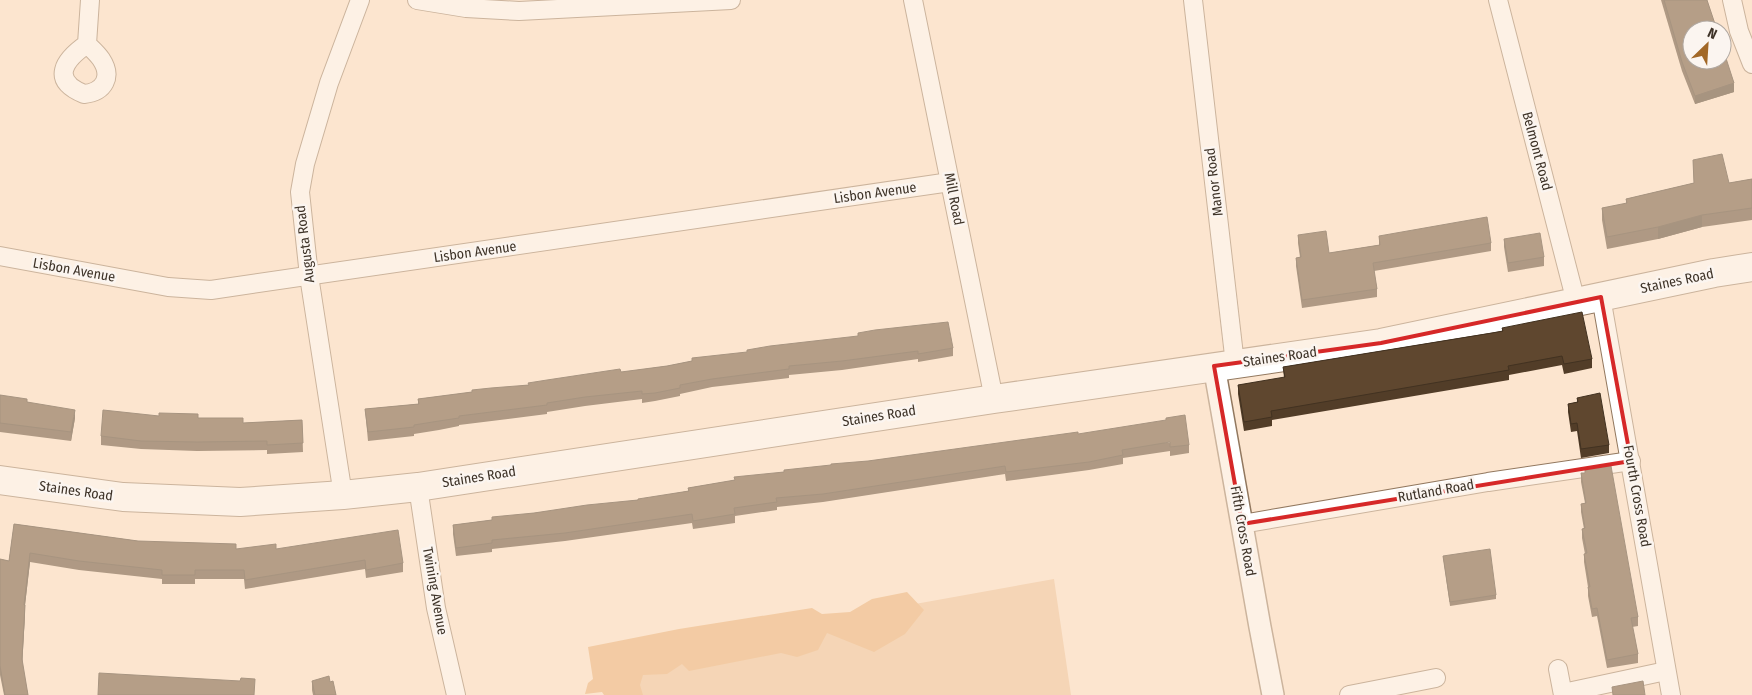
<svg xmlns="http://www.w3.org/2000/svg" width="1752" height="695" viewBox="0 0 1752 695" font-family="'Fira Sans Condensed',sans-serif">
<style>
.green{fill:#edc197}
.forest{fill:#e8ac6f}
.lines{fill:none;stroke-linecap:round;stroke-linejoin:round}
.minor-casing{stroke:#92785f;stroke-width:20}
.tertiary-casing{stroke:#92785f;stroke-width:24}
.primary-casing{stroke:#92785f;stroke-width:30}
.minor{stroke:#fff;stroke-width:18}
.tertiary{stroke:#fff;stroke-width:21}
.primary{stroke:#fff;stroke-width:28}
.wall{fill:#523d28}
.shaded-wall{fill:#423221}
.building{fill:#5f472f;stroke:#423221}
.marked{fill:none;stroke:#d62828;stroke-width:4;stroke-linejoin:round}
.labels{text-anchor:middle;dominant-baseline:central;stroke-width:5;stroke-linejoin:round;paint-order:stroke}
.street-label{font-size:14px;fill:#3e3328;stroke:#fbf5f0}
</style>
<rect width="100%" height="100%" fill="#fce5cf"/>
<path class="green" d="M1054,579L1071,695H611L592,662Z"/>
<path class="forest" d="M907,592L924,610L905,634L874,652L827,633L818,650L797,657L781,653L689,671L682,664L667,674L643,675L640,685L643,695H604L602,692L585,694L588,683L593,679L588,647L679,629L812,608L822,614L850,612L872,599Z"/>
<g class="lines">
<g class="minor-casing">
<g id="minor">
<path d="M417,0L466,8L519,11L731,0"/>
<path d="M913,0L994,399"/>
<path d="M1193,0L1235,364"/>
<path d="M1498,0L1576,302"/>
<path d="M1732,0L1739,31L1752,64"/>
<path d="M87,44C64,60 50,80 84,94C104,92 113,77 101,59C97,53 92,49 87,44L90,0"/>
<path d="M0,256L168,287L211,290L950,182"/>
<path d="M1601,297L1671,695"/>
<path d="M418,487L436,608L456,695"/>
<path d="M343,495L309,276L300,192L305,164L329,83L360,0"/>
<path d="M1242,524L1488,482L1631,461"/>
<path d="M1558,669L1563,695"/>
<path d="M1563,693L1666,671"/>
<path d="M1349,695L1436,678"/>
</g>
</g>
<g class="tertiary-casing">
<path id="tertiary" d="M1214,366L1260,627L1273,695"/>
</g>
<g class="primary-casing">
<path id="primary" d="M0,480L123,497L240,502L343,495L418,487L994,399L1381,343L1714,273L1752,267"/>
</g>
<use href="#minor" class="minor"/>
<use href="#tertiary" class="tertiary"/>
<use href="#primary" class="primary"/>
</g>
<g class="wall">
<path d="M1661,0H1707L1734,92L1695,104L1682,71Z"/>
<path d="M1693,160L1729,183L1752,179V220L1702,227L1658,239L1607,249L1602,220V208L1626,204V199L1694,183Z"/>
<path d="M1298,235L1329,253L1379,245V236L1491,243V251L1374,271L1377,289V297L1302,308L1296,266V258L1300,257L1298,243Z"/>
<path d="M1504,239L1544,257V266L1508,272L1504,247Z"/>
<path d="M1502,328L1592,359V368L1564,374L1562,365L1509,375V380L1272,420V426L1244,431L1238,394V385L1284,378L1283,367L1502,331Z"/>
<path d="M953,348V356L918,362V359L842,370L789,375V378L712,387L680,394V396L655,401L642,403V399L585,406L547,412V414L459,425V426L439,430L414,434V436L368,441L365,409L418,404V399L528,385L667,366L692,361V358Z"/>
<path d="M0,395L27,402L75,418L71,441L0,432Z"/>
<path d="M1577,398L1609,445V453L1581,458L1577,431L1571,432L1568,412V404L1577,402Z"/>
<path d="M159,416L198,418L243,423L302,420L303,452L267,454V450L197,451L141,449L101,445V436Z"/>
<path d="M1078,434L1189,445V453L1170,456V451L1123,458V464L1089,470L1006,481L1005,474L823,502L777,507V510L735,516V523L693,529L692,523L565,541L492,549V552L456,556L453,534V525L492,520L534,513L638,500L688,491V488L784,472Z"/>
<path d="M1585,470L1638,617V626L1632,627L1638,654V663L1607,668L1597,616L1592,617L1588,596V587L1584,562V554H1585L1582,538V529H1584L1581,512V504L1585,503L1581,482V473H1585Z"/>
<path d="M14,524L138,541L236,549H276L403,563V572L366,578L365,569L245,589L244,579H195V584H162V579L79,570L30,562L25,605V614L22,662L28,695H4L0,675V559L9,561Z"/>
<path d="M1443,556L1496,595V599L1450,606Z"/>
<path d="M312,681L330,682L336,695H313L312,690Z"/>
</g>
<g class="shaded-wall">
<path d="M1734,83V92L1695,104V96Z"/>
<path d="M1702,215V227L1658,239V227Z"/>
<path d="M75,410V418L71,441V432Z"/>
<path d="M30,553V562L24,614V605Z"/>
<path d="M25,605V614L22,668V659Z"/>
</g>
<g class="building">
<path d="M1664,0H1707L1717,30H1692V60H1722V46L1734,83L1695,96L1682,62Z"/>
<path d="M1722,154L1729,183L1752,179V208L1702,215L1658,227L1607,237L1602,208L1627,203L1626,199L1694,183L1693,160Z"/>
<path d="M1487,217L1491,243L1373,263L1377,289L1302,300L1296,258L1301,257L1298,235L1326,231L1329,253L1380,245L1379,236Z"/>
<path d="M1540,233L1544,257L1508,263L1504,239Z"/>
<path d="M1582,312L1592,359L1564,364L1562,356L1508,366L1509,370L1271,411L1272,417L1244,422L1238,385L1285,377L1283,367L1492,333L1503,331L1502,328Z"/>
<path d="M948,322L953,348L918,354V351L842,361L789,366V369L712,379L680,385V388L655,393L642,394V391L585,397L547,403V405L459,416V418L439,421L414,425V427L368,432L365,409L419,404L418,399L472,392V390L491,388L529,385L528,383L547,380L620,369L621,372L667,366L692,361V358L747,352V350L770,346L858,336V333L875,330Z"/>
<path d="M1600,393L1609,445L1581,449L1577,423L1571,424L1568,404L1578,402L1577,398Z"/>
<path d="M0,395L27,399V402L75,410L71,432L0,423Z"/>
<path d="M103,410L159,416V413L198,414V418H243V423L302,420L303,443L267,445V441L197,442L141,441L101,436Z"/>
<path d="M1185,415L1189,445L1170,447V442L1122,450L1123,455L1089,462L1006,472L1005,466L823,494L776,498L777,502L734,508L735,514L693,521L692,514L565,533L492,540V543L456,548L453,525L492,520V517L534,513L587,505L638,500V499L689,491L688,488L735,480L734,477L784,472V470L831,465V464L868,461L1078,432V434L1166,420V418Z"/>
<path d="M1611,466L1638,617L1631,618L1638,654L1607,660L1597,608L1592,609L1588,587H1590L1584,554L1587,553L1582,529L1585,528L1581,504L1586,503L1581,473H1585V470Z"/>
<path d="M14,524L138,541L236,544V549L276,544V549L398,530L403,563L366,570L365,560L245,580L244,570H195V575H162V570L79,561L30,553L24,605H25L22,659L28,695H5L0,666V559L9,561Z"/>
<path d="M1490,549L1496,595L1450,602L1443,556Z"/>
<path d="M99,673L240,681L241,678L255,679L254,695H98Z"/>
<path d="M329,676L330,682L333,681L336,695H315L312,681Z"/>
<path d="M1643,681L1645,695H1613L1612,687Z"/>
</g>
<path d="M0 0H1752V695H0ZM1601,297L1631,461L1242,524L1214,366L1381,343Z" fill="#fce5cf" fill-opacity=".55" fill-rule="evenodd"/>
<path class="marked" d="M1601,297L1631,461L1242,524L1214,366L1381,343Z"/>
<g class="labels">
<g class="street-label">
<text transform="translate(1537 151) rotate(75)">Belmont Road</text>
<text transform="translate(1214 182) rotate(-97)">Manor Road</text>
<text transform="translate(875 193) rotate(-8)">Lisbon Avenue</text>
<text transform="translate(954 199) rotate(79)">Mill Road</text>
<text transform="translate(305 244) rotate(-97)">Augusta Road</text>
<text transform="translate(475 252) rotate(-8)">Lisbon Avenue</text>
<text transform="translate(74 270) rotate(10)">Lisbon Avenue</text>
<text transform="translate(1677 281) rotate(-12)">Staines Road</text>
<text transform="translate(1280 357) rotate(-8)">Staines Road</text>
<text transform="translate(879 416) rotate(-9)">Staines Road</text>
<text transform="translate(479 477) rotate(-9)">Staines Road</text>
<text transform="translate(76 491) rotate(8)">Staines Road</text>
<text transform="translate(1436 491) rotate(-10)">Rutland Road</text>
<text transform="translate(1637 496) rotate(80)">Fourth Cross Road</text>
<text transform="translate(1243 531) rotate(80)">Fifth Cross Road</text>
<text transform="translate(435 591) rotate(80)">Twining Avenue</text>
</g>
</g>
<g transform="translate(1707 45) rotate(25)"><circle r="24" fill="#fbf5f0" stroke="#afa7a0"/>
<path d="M0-4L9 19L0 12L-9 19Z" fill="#a26827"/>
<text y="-8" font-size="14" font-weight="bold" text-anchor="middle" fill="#3e3328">N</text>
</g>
</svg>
